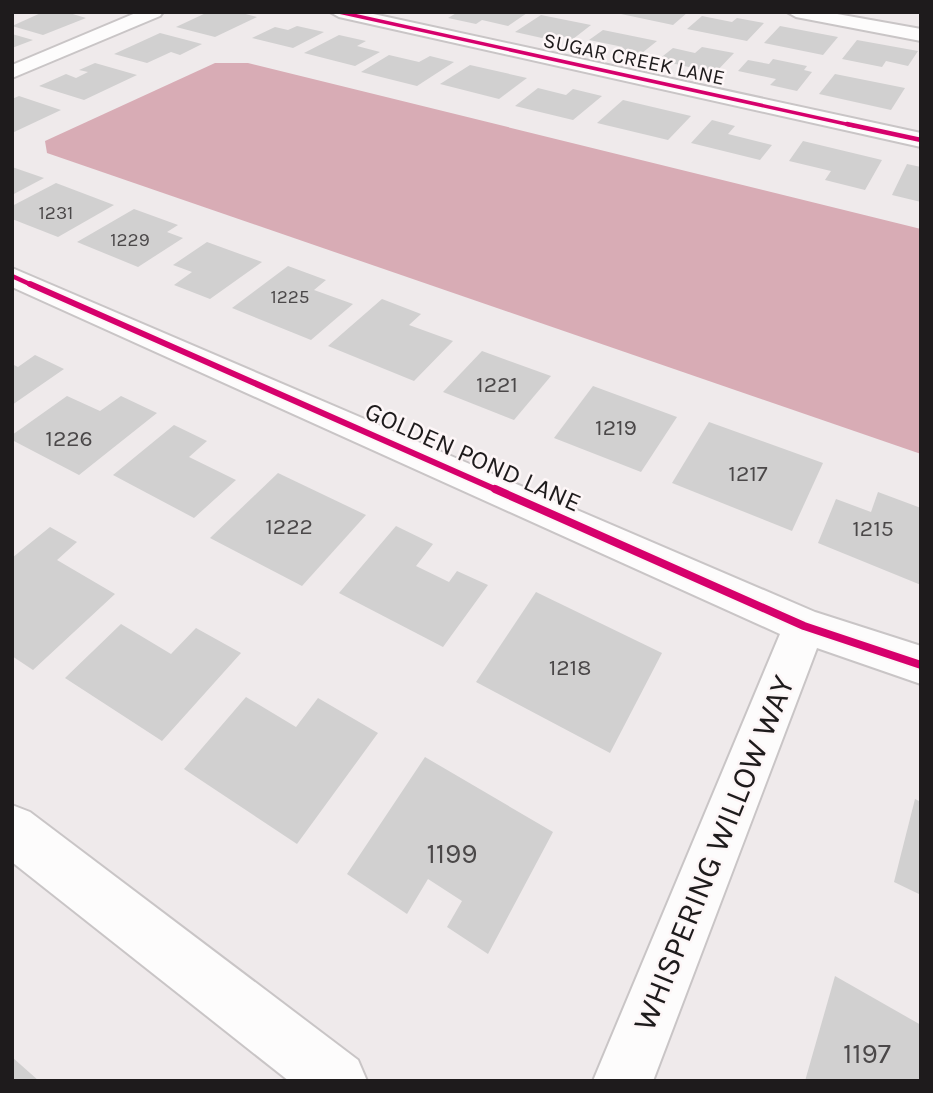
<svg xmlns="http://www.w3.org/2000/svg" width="933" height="1093" viewBox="0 0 933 1093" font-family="Karla,sans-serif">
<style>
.water{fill:#d8acb5}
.building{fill:#d1d0d0}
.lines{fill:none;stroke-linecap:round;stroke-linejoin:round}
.minor-casing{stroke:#c9c5c6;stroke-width:4}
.minor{fill:#fdfcfc;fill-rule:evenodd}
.cycleway-far3-casing{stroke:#fdf6f7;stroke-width:6}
.cycleway-far2-casing{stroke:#fdf6f7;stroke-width:7}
.cycleway-far1-casing{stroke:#fdf6f7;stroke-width:10}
.cycleway-casing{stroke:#fdf6f7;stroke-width:12}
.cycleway-far3{stroke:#d6006c;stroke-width:3.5}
.cycleway-far2{stroke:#d6006c;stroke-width:4.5}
.cycleway-far1{stroke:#d6006c;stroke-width:6}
.cycleway{stroke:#d6006c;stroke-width:8}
.labels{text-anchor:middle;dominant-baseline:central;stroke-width:5;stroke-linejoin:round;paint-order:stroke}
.far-number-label{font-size:19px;fill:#4b4849}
.far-street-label{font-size:21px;fill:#1e1b1c;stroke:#fdf6f7}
.number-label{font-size:23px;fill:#4b4849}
.street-label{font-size:26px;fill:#1e1b1c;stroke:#fdf6f7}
.near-number-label{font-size:28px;fill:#4b4849}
.near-street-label{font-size:32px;fill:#1e1b1c;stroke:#fdf6f7}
</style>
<rect width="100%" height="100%" fill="#efeaeb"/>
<path class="water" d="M215,63H248L921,229V454L47,153L45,141Z"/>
<g class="building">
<path d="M43,12H66L86,18L43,35L12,26Z"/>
<path d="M208,12H238L257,17L215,37L176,27Z"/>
<path d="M458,12H524L527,13L508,26L482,20L476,24L448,18Z"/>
<path d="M624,12H688L673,25L621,14Z"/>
<path d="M541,15L591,25L573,39L549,33L542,38L515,32Z"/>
<path d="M702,16L732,22L737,18L764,23L747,41L687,29Z"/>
<path d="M297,26L324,32L293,48L252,38L275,27L288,30Z"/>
<path d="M780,26L838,37L823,55L764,43Z"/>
<path d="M603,30L657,41L637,57L616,53L623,47L589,40Z"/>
<path d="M160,33L202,44L180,55L171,52L147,63L114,54Z"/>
<path d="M12,34L33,40L12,48Z"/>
<path d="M339,35L366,41L357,46L380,52L355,66L304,53Z"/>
<path d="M857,40L918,51L908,66L886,61L882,67L842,59Z"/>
<path d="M702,47L734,53L715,73L658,60L673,48L695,53Z"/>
<path d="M389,55L419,62L430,56L454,62L417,86L361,72Z"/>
<path d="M773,59L807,66L804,70L812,72L797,91L770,85L776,79L738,71L748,60L769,64Z"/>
<path d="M95,63L137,75L84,100L39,86L66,74L76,78L88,72L79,70Z"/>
<path d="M470,65L527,78L499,99L440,84Z"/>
<path d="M835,74L905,88L891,110L819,94Z"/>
<path d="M538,88L566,95L573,89L602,96L573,120L515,106Z"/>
<path d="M19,96L61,110L12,133V99Z"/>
<path d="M623,100L691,116L668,140L597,123Z"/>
<path d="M712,120L735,126L728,134L772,145L760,160L691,143Z"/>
<path d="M803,141L882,160L865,190L825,180L831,171L789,161Z"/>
<path d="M907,164L921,167V202L892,195Z"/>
<path d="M12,167L44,178L12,195Z"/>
<path d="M56,183L114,205L58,237L12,219V206Z"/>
<path d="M134,209L178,225L167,232L183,238L138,267L77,242Z"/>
<path d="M207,242L262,262L210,299L174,285L192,272L173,265Z"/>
<path d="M288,266L326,280L314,290L353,304L311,340L232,308Z"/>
<path d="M382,299L421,314L409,325L453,341L414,381L328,346Z"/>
<path d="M482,351L551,376L514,420L443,392Z"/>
<path d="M35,355L64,369L12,405V364L18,367Z"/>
<path d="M593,386L677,417L641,472L554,438Z"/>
<path d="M67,396L100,411L121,396L157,413L79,475L12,440V435Z"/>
<path d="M709,422L823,463L792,531L672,483Z"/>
<path d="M174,425L207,441L189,457L236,480L194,518L113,475Z"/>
<path d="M278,473L366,515L302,586L210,538Z"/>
<path d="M878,492L921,508V585L818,543L836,499L871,512Z"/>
<path d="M396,526L433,544L416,566L449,582L457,571L488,585L443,647L339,593Z"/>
<path d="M50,527L77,542L57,560L115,594L33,670L12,656V558Z"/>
<path d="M536,592L662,653L610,753L476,682Z"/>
<path d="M121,624L171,654L196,628L241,653L162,741L65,678Z"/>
<path d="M246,697L296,727L318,698L378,733L297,844L184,769Z"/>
<path d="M425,757L553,832L488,954L447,927L462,901L428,879L407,914L347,874Z"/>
<path d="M915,799L921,802V895L894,882Z"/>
<path d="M835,976L921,1025V1081H805Z"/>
<path d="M12,1057L39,1081H12Z"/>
</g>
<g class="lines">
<g class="minor-casing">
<g id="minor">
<path d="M138,12H163L160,16L12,78V65Z"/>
<path d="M330,12H364L921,133V147L339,17Z"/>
<path d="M787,12H826L921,29V41L796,17Z"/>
<path d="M12,268L815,612L921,646V684L817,648L653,1081H593L780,634L12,287Z"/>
<path d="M12,805L30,812L358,1060L367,1081H289L12,862Z"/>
</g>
</g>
<use href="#minor" class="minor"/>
<g class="cycleway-far3-casing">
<path id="cycleway-far3" d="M339,12L855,126"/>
</g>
<g class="cycleway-far2-casing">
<g id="cycleway-far2">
<path d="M847,124L921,140"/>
<path d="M12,276L34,286"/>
</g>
</g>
<g class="cycleway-far1-casing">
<path id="cycleway-far1" d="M30,284L499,491"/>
</g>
<g class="cycleway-casing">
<path id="cycleway" d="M495,489L804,626L921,665"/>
</g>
<use href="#cycleway-far3" class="cycleway-far3"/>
<use href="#cycleway-far2" class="cycleway-far2"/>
<use href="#cycleway-far1" class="cycleway-far1"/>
<use href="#cycleway" class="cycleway"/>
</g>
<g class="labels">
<g class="far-number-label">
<text x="56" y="213">1231</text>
<text x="130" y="240">1229</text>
<text x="290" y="297">1225</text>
</g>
<g class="far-street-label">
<text transform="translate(634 59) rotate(12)">SUGAR CREEK LANE</text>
</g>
<g class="number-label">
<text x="497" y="384">1221</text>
<text x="616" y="427">1219</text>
<text x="69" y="438">1226</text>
<text x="748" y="473">1217</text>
<text x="289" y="526">1222</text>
<text x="873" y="528">1215</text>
<text x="570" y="667">1218</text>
</g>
<g class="street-label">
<text transform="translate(473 457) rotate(24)">GOLDEN POND LANE</text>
</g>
<g class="near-number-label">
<text x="452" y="853">1199</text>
<text x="867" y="1053">1197</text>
</g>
<g class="near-street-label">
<text transform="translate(714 853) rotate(-68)">WHISPERING WILLOW WAY</text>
</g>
</g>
<rect width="933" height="1093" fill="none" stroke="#1e1b1c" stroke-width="28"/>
</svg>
